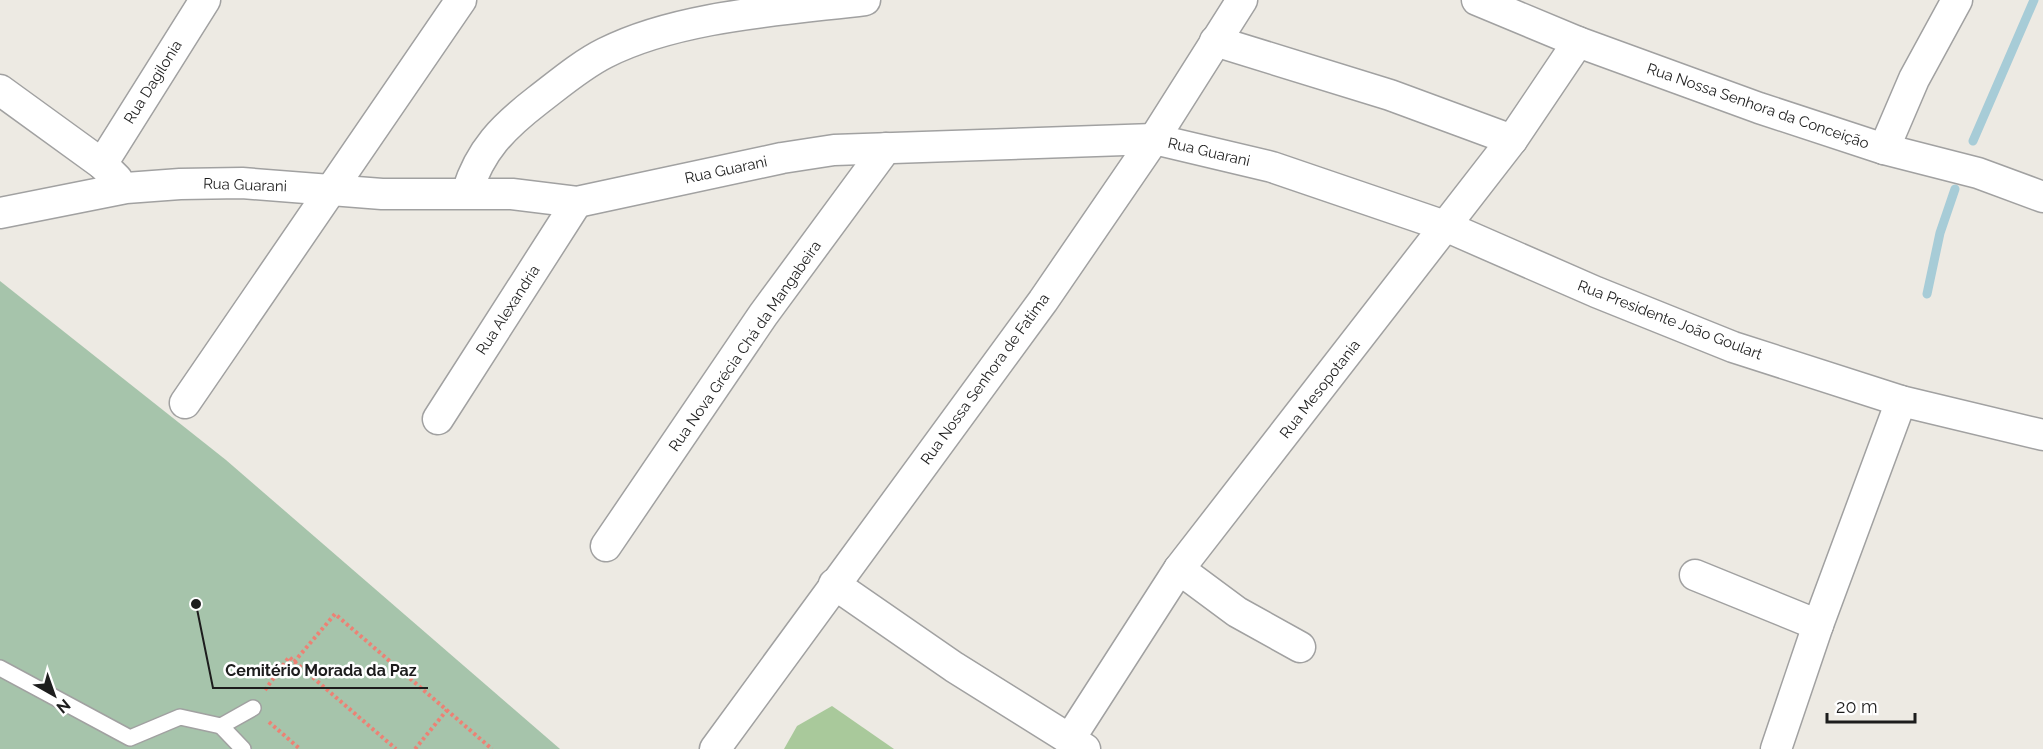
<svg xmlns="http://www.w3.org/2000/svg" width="2043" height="749" viewBox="0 0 2043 749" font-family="Raleway,sans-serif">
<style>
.forest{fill:#a9c99b}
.cemetery{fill:#a6c4ab}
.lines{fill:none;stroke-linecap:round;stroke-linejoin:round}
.stream{stroke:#a7ccd7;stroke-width:9}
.service-casing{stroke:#a1a1a1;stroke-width:18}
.minor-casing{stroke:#a1a1a1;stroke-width:33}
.path{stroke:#ed8174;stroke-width:4;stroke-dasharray:3 3;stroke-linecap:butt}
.service{stroke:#fff;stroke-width:15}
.minor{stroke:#fff;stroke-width:30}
.labels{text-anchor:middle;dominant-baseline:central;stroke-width:5;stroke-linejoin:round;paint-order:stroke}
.street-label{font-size:15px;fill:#1d1d1d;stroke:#fff}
.leader{fill:none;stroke:#1d1d1d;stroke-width:2}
.callout-dot{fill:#1d1d1d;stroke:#fff;stroke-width:2}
.callout-label{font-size:16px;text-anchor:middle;font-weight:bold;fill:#1d1d1d;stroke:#fff;stroke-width:5;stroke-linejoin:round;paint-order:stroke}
</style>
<rect width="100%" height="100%" fill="#edeae3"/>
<path class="forest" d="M832,706L894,749H784L797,726Z"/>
<path class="cemetery" d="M0,281L226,460L560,749H0Z"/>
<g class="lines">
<g class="stream">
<path d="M1973,141L2034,0"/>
<path d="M1927,294L1940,233L1955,189"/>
</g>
<g class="service-casing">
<g id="service">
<path d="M0,668L130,738L180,717L221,726L253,708"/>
<path d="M221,726L243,749"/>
</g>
</g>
<g class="minor-casing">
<g id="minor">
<path d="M1477,0L1578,42L1759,108L1884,149L1978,173L2043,197"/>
<path d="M1215,41L1390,95L1512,140"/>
<path d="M0,90L102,164L117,179"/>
<path d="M1884,149L1914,79L1957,0"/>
<path d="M102,164L205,0"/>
<path d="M467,192C480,150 503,127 538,100C559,84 581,65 605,53C678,16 783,10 865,0"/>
<path d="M0,213L126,188L180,184L242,183L382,194H512L577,202L782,158L834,150L1154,139L1272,167L1445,226L1596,292L1733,347L1901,401L2043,435"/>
<path d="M185,403L461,0"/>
<path d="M438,419L577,202"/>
<path d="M606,546L763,315L886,148"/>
<path d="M1179,569L1237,612L1300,647"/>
<path d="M1695,575L1818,625"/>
<path d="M834,584L954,667L1085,749"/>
<path d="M1069,740L1179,569L1512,140L1578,42"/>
<path d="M715,749L1043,301L1154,139L1242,0"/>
<path d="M1776,749L1818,625L1901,401"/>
</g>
</g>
<g class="path">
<path d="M294,662L335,614L492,749"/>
<path d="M265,690L289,657L396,749"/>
<path d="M269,722L300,749"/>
<path d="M415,749L447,710"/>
</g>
<use href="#service" class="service"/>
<use href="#minor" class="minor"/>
</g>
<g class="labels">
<g class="street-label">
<text transform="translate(153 82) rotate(-58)">Rua Dagilonia</text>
<text transform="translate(1758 106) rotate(19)">Rua Nossa Senhora da Conceição</text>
<text transform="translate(1209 152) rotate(13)">Rua Guarani</text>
<text transform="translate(726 170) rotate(-12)">Rua Guarani</text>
<text transform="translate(245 185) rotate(2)">Rua Guarani</text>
<text transform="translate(508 310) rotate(-57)">Rua Alexandria</text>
<text transform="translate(1670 320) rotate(21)">Rua Presidente João Goulart</text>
<text transform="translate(745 346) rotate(-55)">Rua Nova Grécia Chá da Mangabeira</text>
<text transform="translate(985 379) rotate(-54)">Rua Nossa Senhora de Fatima</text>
<text transform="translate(1320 389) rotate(-52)">Rua Mesopotania</text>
</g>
</g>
<path class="leader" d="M196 604L213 688H428"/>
<circle class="callout-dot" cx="196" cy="604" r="6"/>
<g class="callout-label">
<text x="321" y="676">Cemitério Morada da Paz</text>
</g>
<g transform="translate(54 695) rotate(140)" stroke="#ffffff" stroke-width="4.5" paint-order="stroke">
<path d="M0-4.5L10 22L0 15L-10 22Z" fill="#1d1d1d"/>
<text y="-9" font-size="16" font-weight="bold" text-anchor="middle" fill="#1d1d1d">N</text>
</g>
<path d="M1827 713v9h88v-9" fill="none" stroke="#1d1d1d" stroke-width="3"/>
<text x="1836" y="713" font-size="18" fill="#1d1d1d" stroke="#ffffff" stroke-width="4.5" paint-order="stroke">20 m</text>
</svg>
